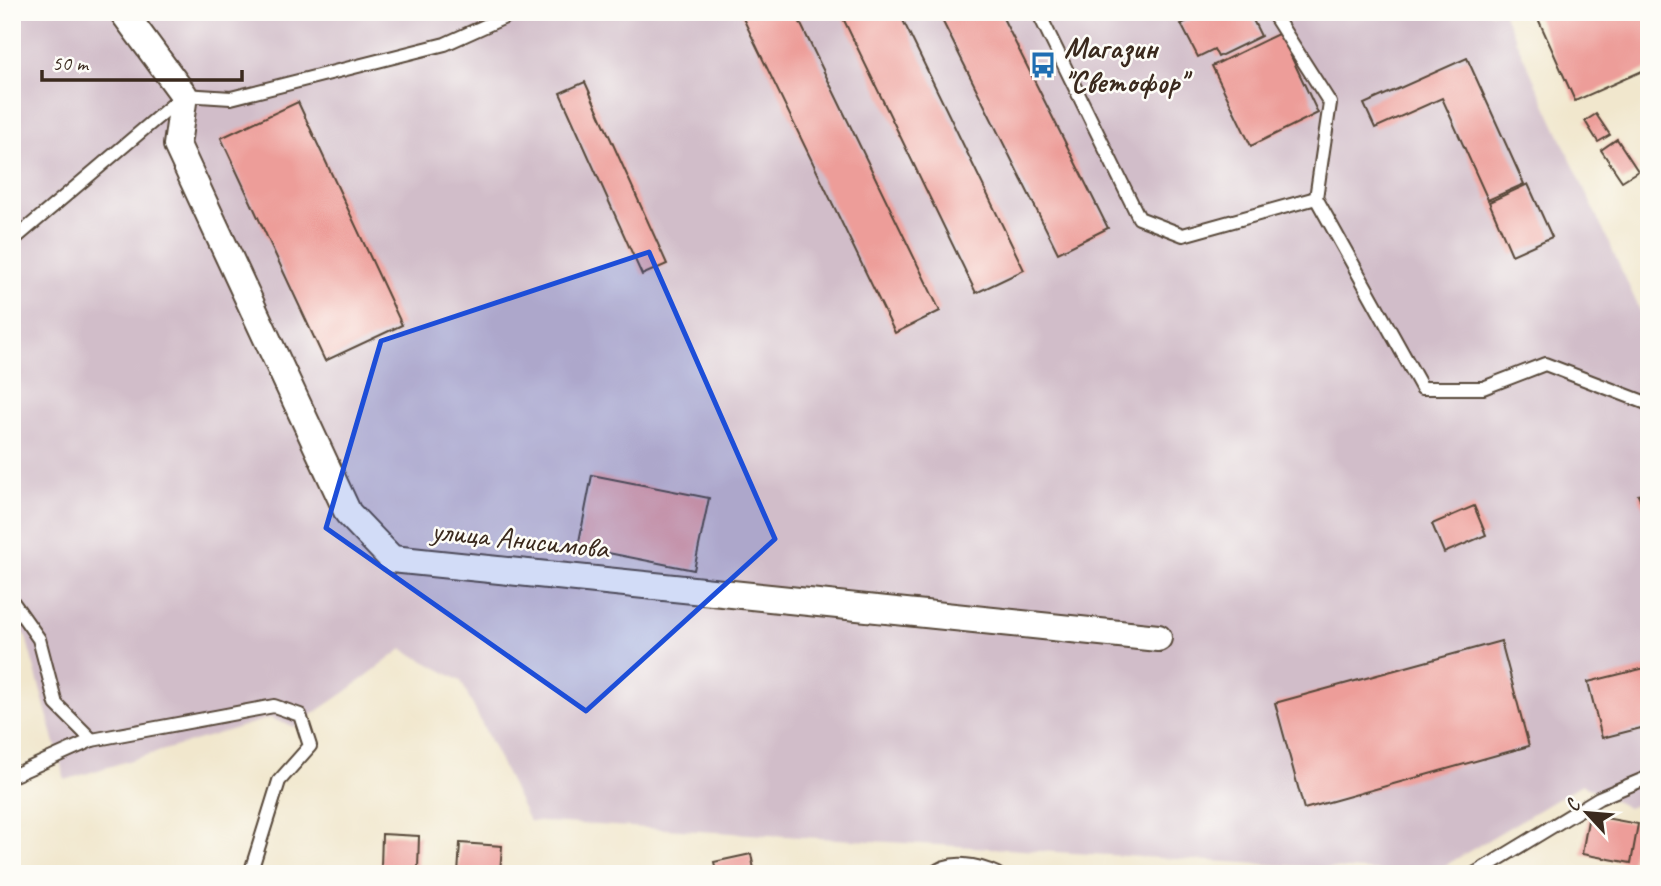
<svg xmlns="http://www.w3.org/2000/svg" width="1661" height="886" viewBox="0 0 1661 886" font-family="Caveat,sans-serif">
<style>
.industrial{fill:#d1bdc9}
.building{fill:#ed9d99}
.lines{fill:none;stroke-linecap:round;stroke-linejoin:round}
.lane-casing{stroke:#564638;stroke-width:16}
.street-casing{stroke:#564638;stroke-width:30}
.lane{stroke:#fff;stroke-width:12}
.street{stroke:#fff;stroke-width:26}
.marked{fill:#1d4ed8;fill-opacity:0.2;stroke:#1d4ed8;stroke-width:5;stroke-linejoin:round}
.labels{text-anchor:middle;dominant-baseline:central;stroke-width:5;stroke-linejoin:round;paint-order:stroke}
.poi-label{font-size:30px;font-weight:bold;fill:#3b2a1e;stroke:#fdfcf7;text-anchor:start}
.street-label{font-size:30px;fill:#3b2a1e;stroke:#fdfcf7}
</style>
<rect width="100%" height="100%" fill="#fdfcf7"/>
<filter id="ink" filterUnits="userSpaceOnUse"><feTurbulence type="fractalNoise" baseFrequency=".0143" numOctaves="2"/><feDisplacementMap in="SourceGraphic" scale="14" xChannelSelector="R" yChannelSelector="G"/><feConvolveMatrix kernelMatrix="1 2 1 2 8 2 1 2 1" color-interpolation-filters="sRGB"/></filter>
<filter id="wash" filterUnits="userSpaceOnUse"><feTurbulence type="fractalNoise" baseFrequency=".00686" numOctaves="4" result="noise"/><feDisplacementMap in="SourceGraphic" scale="28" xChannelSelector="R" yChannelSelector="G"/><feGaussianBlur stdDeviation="1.57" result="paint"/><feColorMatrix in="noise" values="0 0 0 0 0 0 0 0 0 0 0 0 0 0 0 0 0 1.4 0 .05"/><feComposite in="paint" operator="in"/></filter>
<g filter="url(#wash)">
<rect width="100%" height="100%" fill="#f1e7cd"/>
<path class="industrial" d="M12,12H1503L1649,330V799L1628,808L1582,784L1431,874L529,821L461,681L402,649L344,693L294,727L270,718L65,780L26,637L12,618Z"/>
<g id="blocks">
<g class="building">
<path d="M740,12H795L940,311L895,333Z"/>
<path d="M840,12H899L1024,270L976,293Z"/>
<path d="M938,12H1000L1108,228L1058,253Z"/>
<path d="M1206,12H1249L1261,36L1218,57L1214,49L1198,57L1181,24Z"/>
<path d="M1535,12H1649V68L1575,101Z"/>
<path d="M1280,33L1318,113L1251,146L1212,66Z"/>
<path d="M1467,58L1524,184L1488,200L1442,98L1375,128L1364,104Z"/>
<path d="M585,82L667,264L642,275L560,93Z"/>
<path d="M298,102L402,325L325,361L221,138Z"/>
<path d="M1596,114L1610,135L1598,142L1585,121Z"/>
<path d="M1617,139L1638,171L1622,181L1601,150Z"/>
<path d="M1528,184L1552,237L1512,255L1489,202Z"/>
<path d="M592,475L709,498L694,570L578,547Z"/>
<path d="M1649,491V520L1638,495Z"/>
<path d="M1474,506L1486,535L1444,553L1432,524Z"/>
<path d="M1501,641L1529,746L1304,809L1275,703Z"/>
<path d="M1649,667V726L1602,738L1588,682Z"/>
<path d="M1589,815L1638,824L1631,863L1582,854Z"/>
<path d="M382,834L419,836L418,869L381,867Z"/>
<path d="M460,843L502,846L500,872L481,871V874H458Z"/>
<path d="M751,854L755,874H717L714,862Z"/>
</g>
</g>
</g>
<g filter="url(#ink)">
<use href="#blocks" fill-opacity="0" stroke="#564638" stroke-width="2"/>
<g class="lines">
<g class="lane-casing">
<g id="lane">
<path d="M1038,12L1139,218L1183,235L1316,198"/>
<path d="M1272,12L1330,103L1316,198L1422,388H1483L1545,364L1649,404"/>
<path d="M12,241L184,95L231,98L445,44L516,12"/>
<path d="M12,601L39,639L56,704L92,740"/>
<path d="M12,776L92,740L274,706L300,715L310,746L279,781L250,874"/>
<path d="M933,874C950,859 978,865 997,874"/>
<path d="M1474,874L1599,798L1649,777"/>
</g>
</g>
<g class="street-casing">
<path id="street" d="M123,12L184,95L177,145L348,513L392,559L1158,638"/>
</g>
<use href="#lane" class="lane"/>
<use href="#street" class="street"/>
</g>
</g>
<path class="marked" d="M649,252L775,539L586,711L326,528L381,341Z"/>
<defs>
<g id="bus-bare" transform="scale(2.1)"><path d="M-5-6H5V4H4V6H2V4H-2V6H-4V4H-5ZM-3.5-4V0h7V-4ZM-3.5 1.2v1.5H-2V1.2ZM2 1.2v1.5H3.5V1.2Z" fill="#1f6fb2" stroke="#fdfcf7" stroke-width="2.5" paint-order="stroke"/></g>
</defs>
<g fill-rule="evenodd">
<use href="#bus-bare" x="1043" y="65"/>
</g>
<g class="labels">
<g class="poi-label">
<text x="1064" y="48">Магазин<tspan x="1064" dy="34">"Светофор"</tspan></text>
</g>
<g class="street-label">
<text transform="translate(520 539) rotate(6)">улица Анисимова</text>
</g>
</g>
<rect width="1661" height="886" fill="none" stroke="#fdfcf7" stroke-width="42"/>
<g transform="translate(1587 813) rotate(296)" stroke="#fdfcf7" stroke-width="5" paint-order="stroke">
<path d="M0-5L12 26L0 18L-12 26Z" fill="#3b2a1e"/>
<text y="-10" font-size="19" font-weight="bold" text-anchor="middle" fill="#3b2a1e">С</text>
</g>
<path d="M42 70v10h200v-10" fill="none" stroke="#3b2a1e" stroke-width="3.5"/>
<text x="52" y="70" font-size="21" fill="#3b2a1e" stroke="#fdfcf7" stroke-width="5" paint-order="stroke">50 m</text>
</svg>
